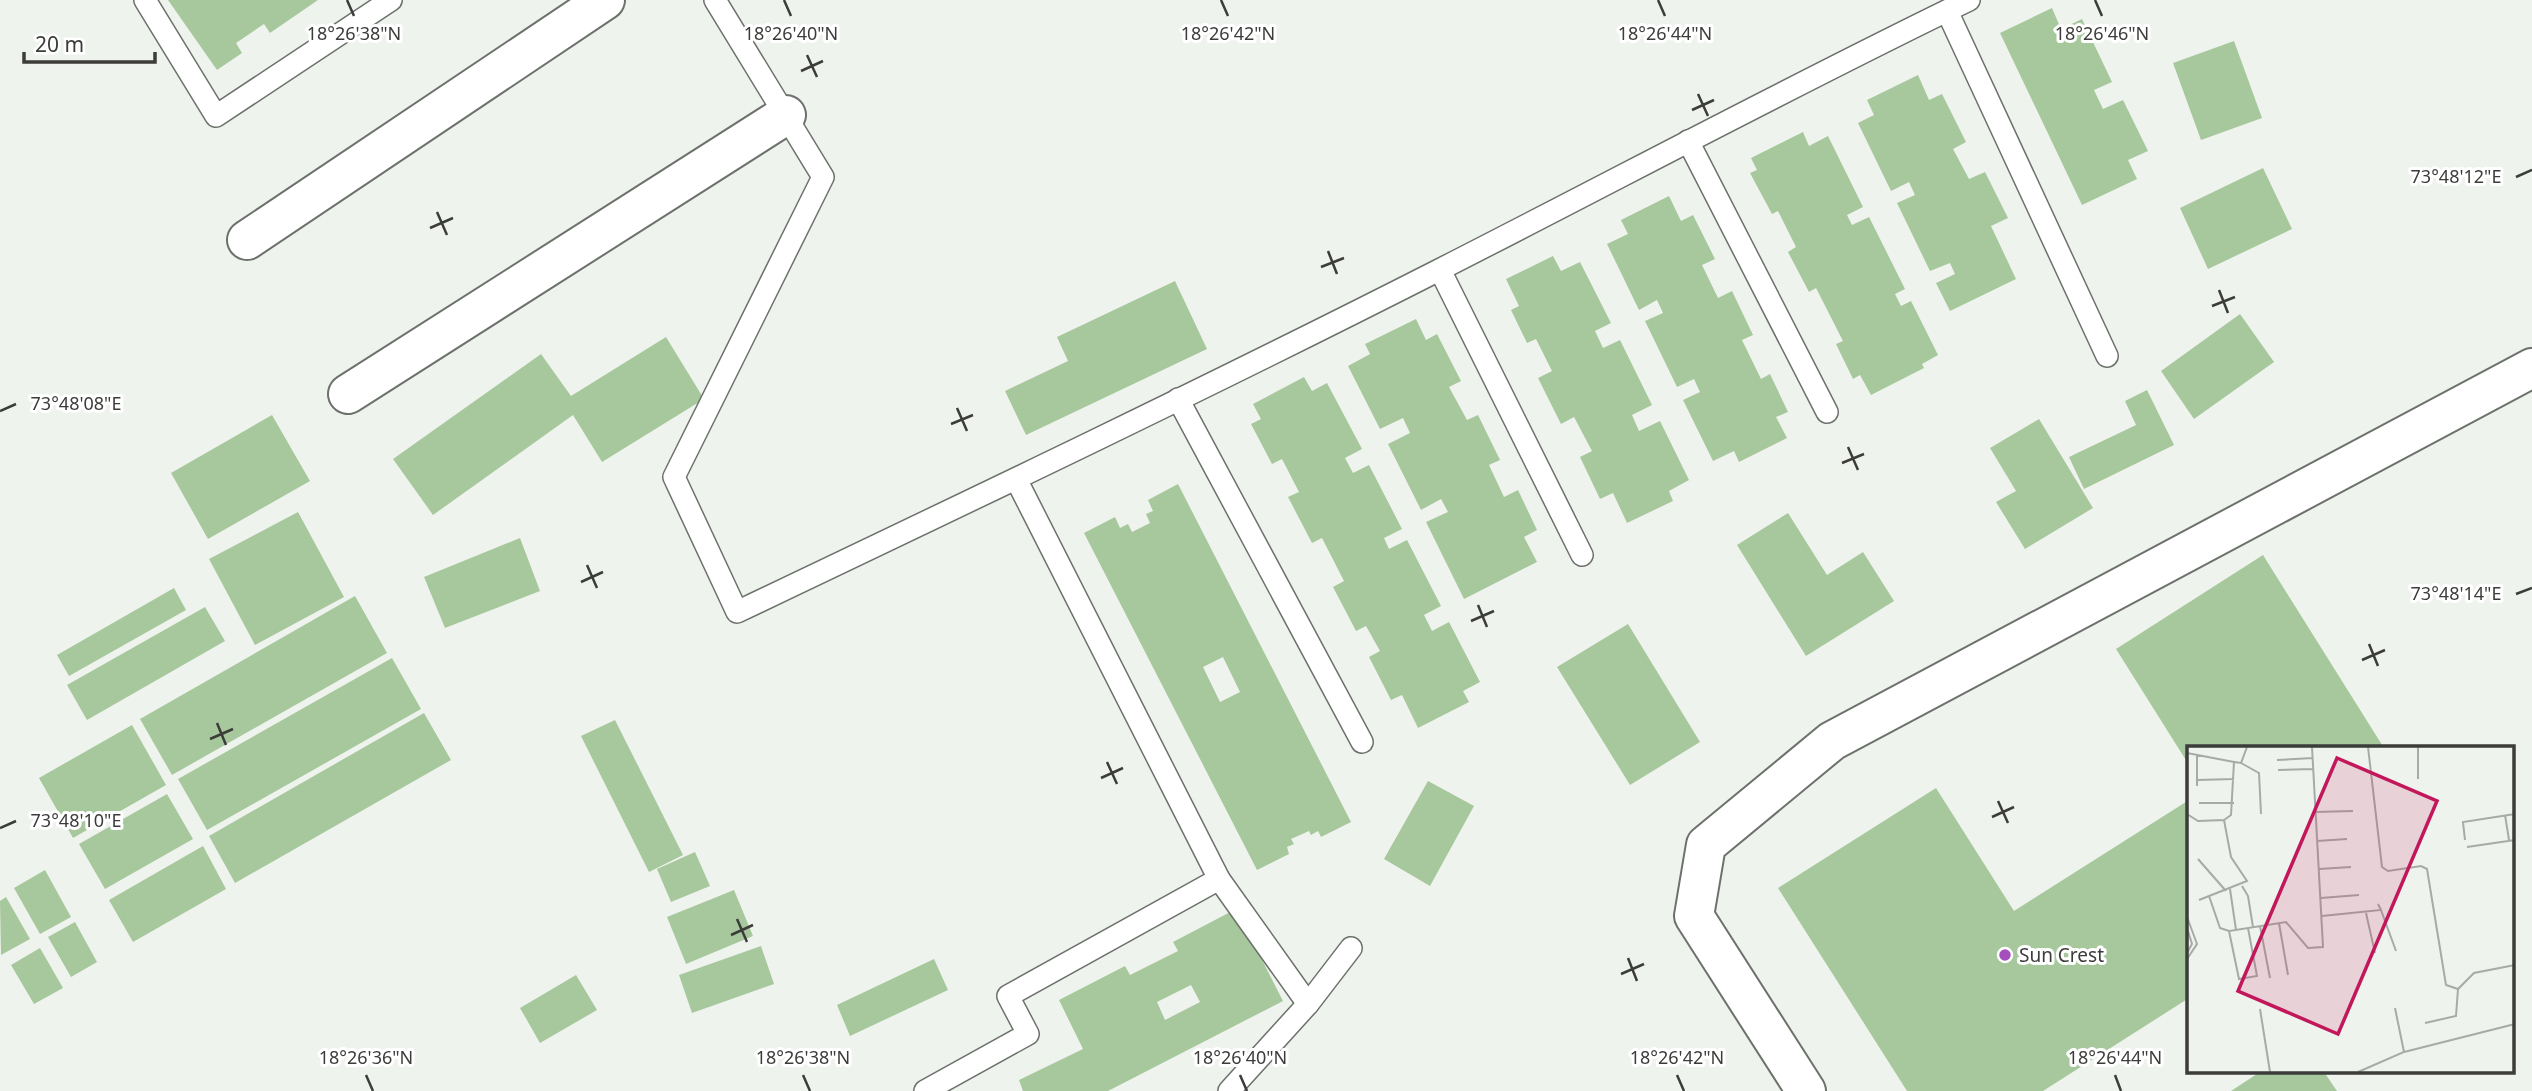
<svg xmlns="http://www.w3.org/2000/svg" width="2532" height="1091" viewBox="0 0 2532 1091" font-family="'Noto Sans',sans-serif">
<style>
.building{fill:#a7c89c;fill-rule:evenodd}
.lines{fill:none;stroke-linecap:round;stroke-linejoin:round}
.service-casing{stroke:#6d716c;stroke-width:24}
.minor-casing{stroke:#6d716c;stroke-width:42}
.service{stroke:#fff;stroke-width:21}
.minor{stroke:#fff;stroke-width:38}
.ticks{fill:none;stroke:#3c3d3b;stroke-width:2.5}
.poi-dot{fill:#a54fbc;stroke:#fff;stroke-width:2.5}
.labels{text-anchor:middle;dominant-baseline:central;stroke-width:6;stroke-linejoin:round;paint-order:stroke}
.poi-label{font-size:19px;fill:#3c3d3b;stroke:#fff;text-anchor:start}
.inset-road{fill:none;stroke:#a7aaa6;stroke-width:2}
.view{fill:#c2185b;fill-opacity:0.15;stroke:#c2185b;stroke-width:3.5}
.inset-edge{fill:none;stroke:#3c3d3b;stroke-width:3.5}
.ticks-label{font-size:18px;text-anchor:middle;fill:#3c3d3b;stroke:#fff;stroke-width:6;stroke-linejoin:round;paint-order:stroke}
</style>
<rect width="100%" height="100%" fill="#eff3ee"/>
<g class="building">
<path d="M168,0H318L270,33L264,24L236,43L242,53L217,70Z"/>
<path d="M2052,8L2061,29L2082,19L2112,82L2094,90L2103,109L2123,100L2148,151L2128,160L2137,179L2082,205L2000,33Z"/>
<path d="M2234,41L2262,118L2201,140L2173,63Z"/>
<path d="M1918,75L1929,100L1942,94L1966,142L1953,149L1969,179L1985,172L2008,218L1991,226L2016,279L1950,311L1936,283L1955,274L1950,263L1930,271L1897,203L1915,195L1909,182L1891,191L1858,123L1874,115L1867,100Z"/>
<path d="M1803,132L1809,146L1828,136L1863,207L1847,215L1852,225L1869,217L1905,289L1895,294L1901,306L1911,301L1938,355L1922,364L1924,368L1871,395L1860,375L1853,379L1836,344L1843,341L1816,288L1809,292L1788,252L1796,247L1778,211L1772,214L1750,173L1757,170L1751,158Z"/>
<path d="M2263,168L2292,229L2208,269L2180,208Z"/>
<path d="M1669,196L1681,221L1693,215L1715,259L1702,265L1718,298L1732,291L1753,335L1742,340L1761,379L1770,374L1788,412L1776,417L1787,438L1739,462L1734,451L1713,461L1683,400L1700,392L1694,379L1677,387L1645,321L1663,313L1657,300L1639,310L1607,244L1628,234L1621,220Z"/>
<path d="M1553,256L1561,271L1580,262L1611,323L1595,331L1603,348L1620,340L1652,405L1632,415L1639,431L1660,421L1689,480L1669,491L1673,501L1627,523L1613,493L1600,499L1580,457L1592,451L1574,417L1561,424L1538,378L1552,371L1536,339L1527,343L1511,310L1519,306L1506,279Z"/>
<path d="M1175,281L1207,349L1026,435L1005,391L1068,361L1057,337Z"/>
<path d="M2240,314L2274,362L2194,419L2161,371Z"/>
<path d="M1416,319L1426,340L1437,334L1461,381L1449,387L1467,420L1478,415L1500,460L1489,465L1504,497L1518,490L1537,530L1524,537L1537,562L1464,599L1426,522L1448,512L1441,499L1421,510L1388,444L1410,433L1403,418L1380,429L1348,366L1370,354L1365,344Z"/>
<path d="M666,337L704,399L602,462L573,415L433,515L393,459L541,354L571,396Z"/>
<path d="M1304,377L1312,391L1327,383L1362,449L1345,458L1353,473L1369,465L1402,529L1384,538L1389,549L1407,540L1441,606L1424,615L1432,631L1449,622L1480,682L1463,691L1469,702L1418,728L1402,695L1391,700L1369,657L1380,651L1366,626L1356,631L1333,587L1344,581L1322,538L1312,543L1288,497L1299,492L1282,459L1272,464L1251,424L1261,419L1253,404Z"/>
<path d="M2147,390L2174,445L2084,489L2069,457L2136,425L2125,401Z"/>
<path d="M272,415L310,481L208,539L171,473Z"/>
<path d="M2039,419L2093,508L2025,549L1996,502L2016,491L1990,448Z"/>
<path d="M1178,484L1351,822L1321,837L1318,831L1311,835L1309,831L1291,839L1294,844L1287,847L1289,854L1257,870L1084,533L1115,517L1120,528L1128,524L1132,532L1150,523L1146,514L1153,511L1148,500ZM1223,657L1240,692L1220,702L1203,667Z"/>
<path d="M298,512L344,597L255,645L209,559Z"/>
<path d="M1788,513L1827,575L1863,552L1894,601L1806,656L1737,545Z"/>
<path d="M520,538L540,591L445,628L424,577Z"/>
<path d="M2263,555L2384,748H2189V765L2116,649Z"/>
<path d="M174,588L186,610L69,676L57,655Z"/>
<path d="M355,596L387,653L172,775L140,719Z"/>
<path d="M205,607L225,641L87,720L67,685Z"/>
<path d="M1628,624L1700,742L1630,785L1557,667Z"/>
<path d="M392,658L421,709L207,830L178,779Z"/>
<path d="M424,713L451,760L235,883L209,836Z"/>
<path d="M615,720L683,855L649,872L581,736Z"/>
<path d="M132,725L166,785L73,838L39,778Z"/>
<path d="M1428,781L1474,806L1430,886L1384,859Z"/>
<path d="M1936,788L2014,911L2189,800V998L2043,1091H1907L1778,888Z"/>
<path d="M167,794L193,839L105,889L79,844Z"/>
<path d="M203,846L226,889L133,942L109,900Z"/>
<path d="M695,852L710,886L671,902L657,869Z"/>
<path d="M45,870L71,917L40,934L14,888Z"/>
<path d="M734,890L753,936L686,964L667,917Z"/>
<path d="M6,897L30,939L1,955L0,901Z"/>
<path d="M1236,909L1283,1001L1108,1091H1023L1019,1080L1083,1049L1059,1000L1125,966L1130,975L1178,951L1173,942ZM1191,985L1200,1002L1165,1020L1157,1002Z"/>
<path d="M75,922L97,962L71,977L48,937Z"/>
<path d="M761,946L774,984L692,1013L679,975Z"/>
<path d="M40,948L63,988L34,1004L11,965Z"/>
<path d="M934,959L948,990L850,1036L837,1005Z"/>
<path d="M576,975L597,1010L540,1043L520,1008Z"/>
<path d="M2260,1072H2324L2337,1091H2231Z"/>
</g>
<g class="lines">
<g class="service-casing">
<g id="service">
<path d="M145,0L216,116L391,0"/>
<path d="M715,0L823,177L674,477L737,612C972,500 1207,388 1439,270C1616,180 1791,86 1969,0"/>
<path d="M1947,11L2107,356"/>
<path d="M1688,141L1827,412"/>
<path d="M1440,270L1582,555"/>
<path d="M1178,399L1362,742"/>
<path d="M1016,479L1219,879L1308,1004L1351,948"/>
<path d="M925,1091L1028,1034L1008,996L1219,879"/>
<path d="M1229,1091L1308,1004"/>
</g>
</g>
<g class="minor-casing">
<g id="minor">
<path d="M247,240L605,0"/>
<path d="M348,394L786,115"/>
<path d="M1806,1091L1694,916L1706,845L1832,741L2532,368"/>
</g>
</g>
<use href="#service" class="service"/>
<use href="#minor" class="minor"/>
</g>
<path class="ticks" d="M347,0L354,16M784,0L791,16M1221,0L1228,16M1658,0L1665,16M2095,0L2102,16M807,55L817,77M801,71L823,61M1698,94L1708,116M1692,110L1714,100M2516,177L2532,170M437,212L447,235M430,228L453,218M1328,251L1337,274M1321,267L1344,258M2219,290L2228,313M2212,306L2235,297M957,408L967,431M0,411L16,404M951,424L973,415M1848,447L1858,470M1842,463L1864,454M587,565L597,588M581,582L603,572M2516,594L2532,588M1478,605L1487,627M1471,621L1494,611M2369,644L2378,666M2362,660L2385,650M217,723L226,745M210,739L233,729M1107,762L1117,784M1101,778L1123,768M1998,801L2008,823M1992,817L2014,807M0,828L16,821M737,919L747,942M731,935L753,925M1628,958L1637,981M1621,974L1644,964M366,1075L373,1091M803,1075L810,1091M1240,1075L1247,1091M1677,1075L1684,1091M2115,1075L2121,1091"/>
<circle class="poi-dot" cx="2005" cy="955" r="7"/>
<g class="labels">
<g class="poi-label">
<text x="2019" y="955">Sun Crest</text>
</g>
</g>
<g transform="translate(2187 746)">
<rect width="327" height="327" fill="#eff3ee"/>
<path class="inset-road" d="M181,1L195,121L201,125L234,120L240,123L259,239L271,243L287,227L328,219M0,7L47,16M90,14L126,12M54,17L72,27L74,68M91,24L126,23M231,33V1M10,34L47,33M10,40V9M12,57H47M128,66L166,65M0,68L11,75L37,74L44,69L47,16L54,17L60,1M318,69L322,94M278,94L276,76L328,68M130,95L160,93M280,101L328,94M11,113L39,145M132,123L164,121M55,140L61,150L66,181M43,143L49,184M22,150L33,182L42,185M134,152L172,149M12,154L60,135L44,111L37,74M194,164L209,205M179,167L188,207M135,170L194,164L191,158M0,171L10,198L0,213M92,177L101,229M73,180L83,232M0,182L5,198L0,207M61,182L70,230L52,233L42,185L99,176L121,202L136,201L125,1M73,263L83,326M238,277L269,270L271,243M217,306L328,278M171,326L217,306L208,262"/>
<path class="view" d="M150,12L250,55L151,288L51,245Z"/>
<rect width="327" height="327" class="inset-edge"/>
</g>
<g class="ticks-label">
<text x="354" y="40">18°26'38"N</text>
<text x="791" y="40">18°26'40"N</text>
<text x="1228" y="40">18°26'42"N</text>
<text x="1665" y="40">18°26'44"N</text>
<text x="2102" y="40">18°26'46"N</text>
<text x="2456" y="183">73°48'12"E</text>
<text x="76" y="410">73°48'08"E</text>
<text x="2456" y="600">73°48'14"E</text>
<text x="76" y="827">73°48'10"E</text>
<text x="366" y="1064">18°26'36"N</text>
<text x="803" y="1064">18°26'38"N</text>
<text x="1240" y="1064">18°26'40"N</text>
<text x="1677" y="1064">18°26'42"N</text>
<text x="2115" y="1064">18°26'44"N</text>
</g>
<path d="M24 52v10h131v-10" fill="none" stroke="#3c3d3b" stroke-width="3.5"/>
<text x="35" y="52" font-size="21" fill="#3c3d3b" stroke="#ffffff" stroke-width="5" paint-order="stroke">20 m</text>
</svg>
